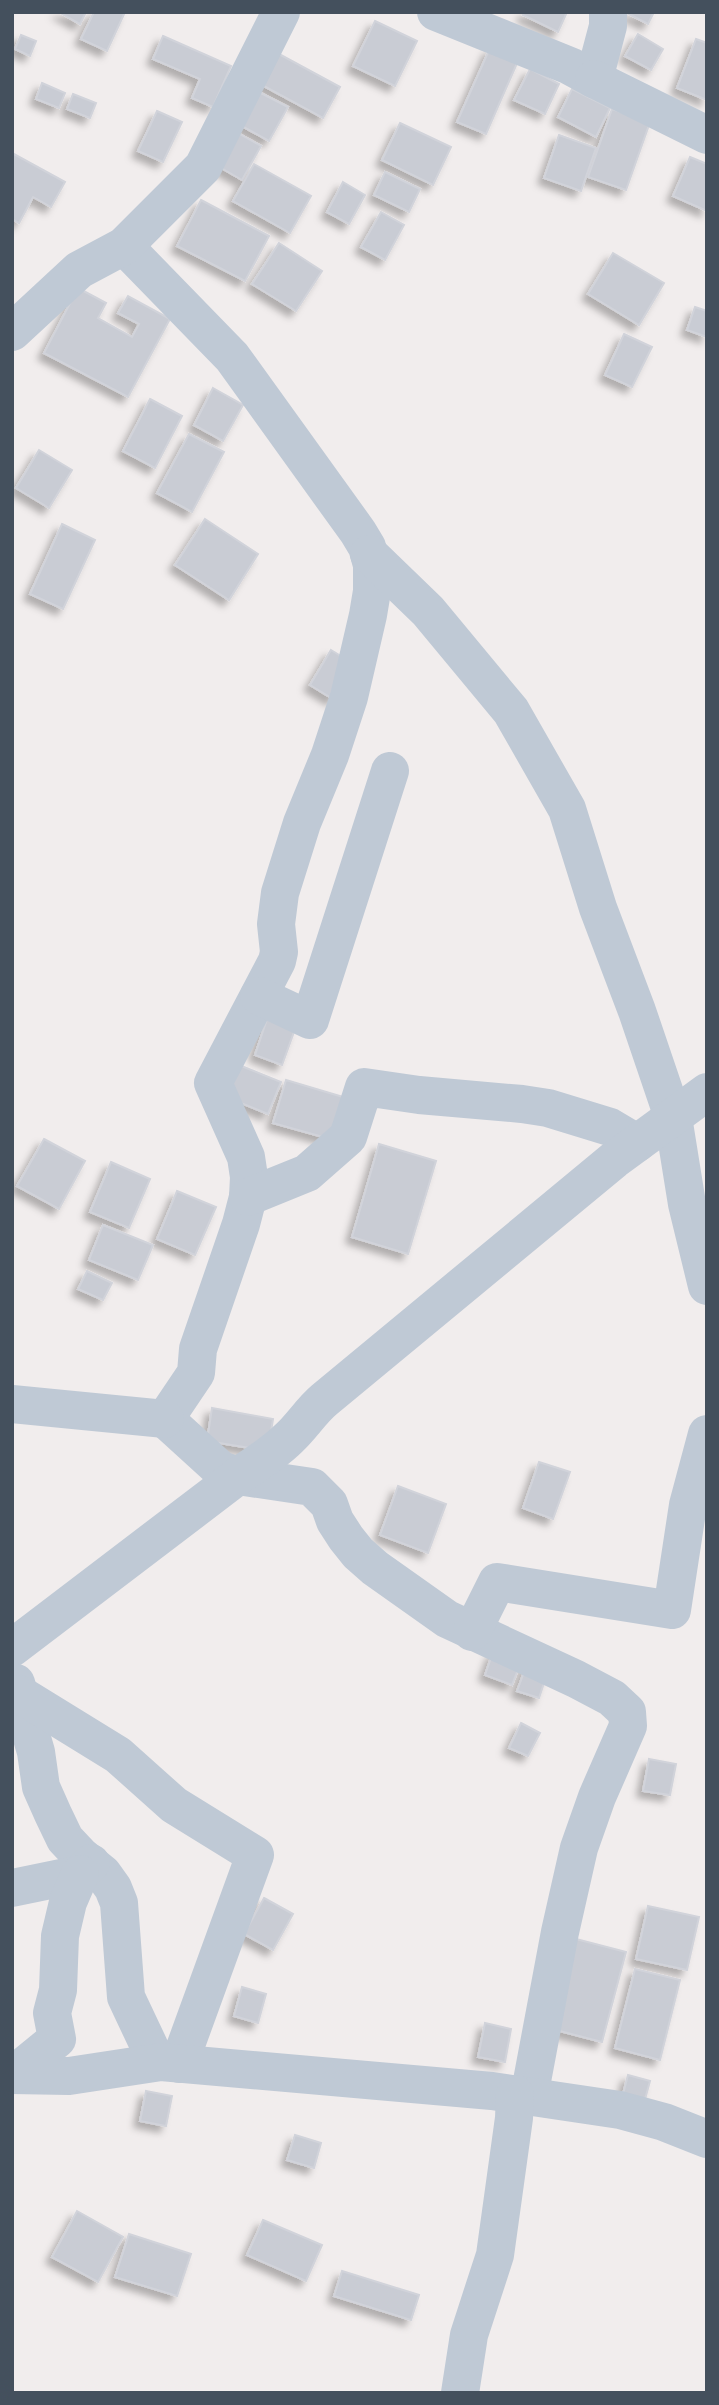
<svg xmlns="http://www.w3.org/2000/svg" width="719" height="2405" viewBox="0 0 719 2405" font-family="'Space Grotesk',sans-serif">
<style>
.building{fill:#c9ccd4;stroke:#d1d3da;stroke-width:2;filter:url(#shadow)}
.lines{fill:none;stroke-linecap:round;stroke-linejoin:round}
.minor{stroke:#bfc9d5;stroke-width:38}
</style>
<defs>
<filter id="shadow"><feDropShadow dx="-6" dy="6" stdDeviation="3.5" flood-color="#0004"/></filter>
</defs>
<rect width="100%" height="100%" fill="#f1eded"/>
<g class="building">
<path d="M59,12H86L80,24Z"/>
<path d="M94,12H125L107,51L81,39Z"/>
<path d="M524,12H567L558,32L523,15Z"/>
<path d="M625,12H654L648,24Z"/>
<path d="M375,21L417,41L395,86L353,66Z"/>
<path d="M638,34L663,49L651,70L625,56Z"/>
<path d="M21,35L36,41L30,56L15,49Z"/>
<path d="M163,36L231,66L213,107L192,98L200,79L153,59Z"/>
<path d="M696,39L707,43V100L677,88Z"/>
<path d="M490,48L518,61L486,134L457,122Z"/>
<path d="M279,54L340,87L323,118L262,85Z"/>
<path d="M530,69L559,84L545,114L514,100Z"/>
<path d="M42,83L65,93L59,108L36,99Z"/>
<path d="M572,89L610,108L596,137L558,117Z"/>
<path d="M255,90L288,107L269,141L238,124Z"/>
<path d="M73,94L96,103L90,118L67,109Z"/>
<path d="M612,109L650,122L626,190L588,177Z"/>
<path d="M157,111L182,122L163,162L138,151Z"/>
<path d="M400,123L451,147L433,185L382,160Z"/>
<path d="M236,132L261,146L242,180L216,165Z"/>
<path d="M559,135L596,148L581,191L544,178Z"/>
<path d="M12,153L65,182L51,207L33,197L19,223L12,219Z"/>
<path d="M690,157L707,164V211L673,196Z"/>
<path d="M254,164L311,196L290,233L233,201Z"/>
<path d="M385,172L420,189L409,212L374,195Z"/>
<path d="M343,182L365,195L349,224L327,212Z"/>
<path d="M201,200L269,236L245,281L177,246Z"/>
<path d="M381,212L404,225L385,260L361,247Z"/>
<path d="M279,243L322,271L296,311L252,284Z"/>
<path d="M613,253L664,283L639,325L588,294Z"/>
<path d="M78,288L106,303L98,318L132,337L139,324L118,313L128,296L170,319L128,397L44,353Z"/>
<path d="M695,307L707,311V337L687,330Z"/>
<path d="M624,334L652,347L632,387L605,375Z"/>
<path d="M213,388L243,405L223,441L194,425Z"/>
<path d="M150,399L182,416L155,468L123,451Z"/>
<path d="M189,434L224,452L192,512L157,493Z"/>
<path d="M39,450L72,470L49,508L16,488Z"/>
<path d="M205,519L258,554L229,600L175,565Z"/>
<path d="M62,524L95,540L63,609L30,594Z"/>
<path d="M331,650L354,664L333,699L310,685Z"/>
<path d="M267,1019L295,1029L282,1065L255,1055Z"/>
<path d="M234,1063L281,1082L268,1114L221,1095Z"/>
<path d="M286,1080L343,1097L330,1139L273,1123Z"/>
<path d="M44,1139L85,1161L59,1209L17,1186Z"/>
<path d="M379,1144L436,1161L408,1254L352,1237Z"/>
<path d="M111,1162L150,1179L129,1228L90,1212Z"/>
<path d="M177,1191L216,1207L195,1255L157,1239Z"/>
<path d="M103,1225L153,1245L138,1280L89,1260Z"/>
<path d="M87,1271L112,1283L103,1300L78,1289Z"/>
<path d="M212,1408L273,1419L268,1451L207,1441Z"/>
<path d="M539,1462L570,1472L553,1519L523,1508Z"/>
<path d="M398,1486L446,1504L428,1553L380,1535Z"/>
<path d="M493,1652L521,1662L512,1685L485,1675Z"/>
<path d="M527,1664L548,1671L539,1698L517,1691Z"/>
<path d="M521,1723L540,1733L528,1756L509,1748Z"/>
<path d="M649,1759L676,1764L670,1795L643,1791Z"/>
<path d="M264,1898L293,1914L273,1950L244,1934Z"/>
<path d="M648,1906L699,1917L687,1970L636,1959Z"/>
<path d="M576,1939L626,1952L602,2042L552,2029Z"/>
<path d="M635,1969L680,1980L660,2060L615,2048Z"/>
<path d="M242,1987L266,1994L258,2023L234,2016Z"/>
<path d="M485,2023L511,2029L505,2062L478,2057Z"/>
<path d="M628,2075L650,2081L644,2103L622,2098Z"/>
<path d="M146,2091L172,2096L166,2126L140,2121Z"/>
<path d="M295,2135L321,2143L314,2168L287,2160Z"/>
<path d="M77,2211L123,2237L98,2282L52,2257Z"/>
<path d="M263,2220L322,2245L306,2281L247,2255Z"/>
<path d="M129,2234L191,2254L177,2296L115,2277Z"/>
<path d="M342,2271L419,2295L411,2320L334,2296Z"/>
</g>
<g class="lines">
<g class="minor">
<path d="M436,12L570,66L594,79L608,26V12"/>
<path d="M594,79L707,135"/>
<path d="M124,246L232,357L358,532L367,547L372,565V591L368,615L349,697L330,755L302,823L280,893L276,924L279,952L277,961L213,1083L246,1157L249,1177L248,1197L241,1224L198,1349L196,1373L165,1419L221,1470L238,1476L312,1487L329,1504L335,1521L346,1538L358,1553L375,1568L447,1619L576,1679L612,1698L627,1712L628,1726L597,1797L579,1848L560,1932L529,2097"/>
<path d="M12,332L79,270L124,246L203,167L281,12"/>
<path d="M369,554L428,611L511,711L567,809L598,908L637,1011L673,1117L687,1204L707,1286"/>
<path d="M259,996L310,1020L390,771"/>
<path d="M248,1197L307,1173L348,1137L364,1087L419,1095L522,1104L548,1108L610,1127L637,1143"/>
<path d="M12,1404L165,1419"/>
<path d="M472,1632L497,1582L672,1610L688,1505L707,1434"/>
<path d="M12,1648L238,1476C256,1464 274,1453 289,1438C302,1426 311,1411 324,1400L614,1160L707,1092"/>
<path d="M16,1683L36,1752L41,1787L53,1814L65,1839L81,1856L103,1874L113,1888L119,1903L126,1997L151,2050L161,2062"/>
<path d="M19,1694L118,1755L174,1805L255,1855L179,2064"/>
<path d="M12,1888L80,1874L91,1863"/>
<path d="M12,2075L69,2076L161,2062L492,2091L620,2110L664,2122L707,2139"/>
<path d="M13,2075L57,2039L52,2013L58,1990L60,1936L68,1902L80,1874"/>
<path d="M460,2393L469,2335L495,2255L514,2118L515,2094"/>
</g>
</g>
<rect width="719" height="2405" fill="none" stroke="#44505d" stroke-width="28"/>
</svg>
